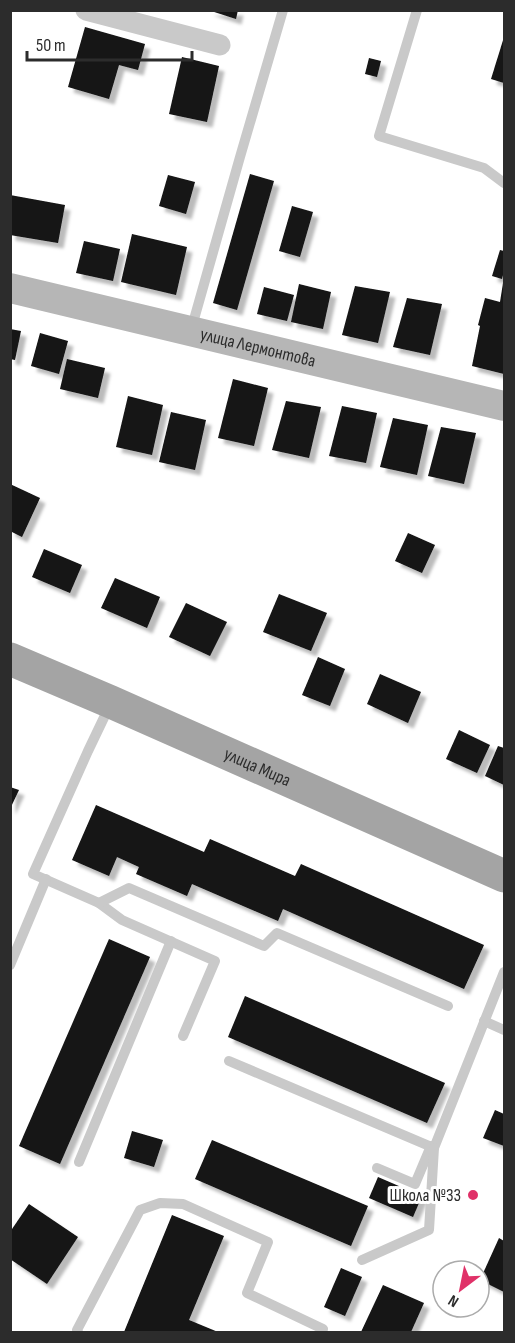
<svg xmlns="http://www.w3.org/2000/svg" width="515" height="1343" viewBox="0 0 515 1343" font-family="'Sofia Sans Condensed',sans-serif">
<style>
.building{fill:#131313;filter:url(#shadow)}
.lines{fill:none;stroke-linecap:round;stroke-linejoin:round}
.service{stroke:#c9c9c9;stroke-width:10}
.minor{stroke:#c9c9c9;stroke-width:21}
.secondary{stroke:#b6b6b6;stroke-width:30}
.primary{stroke:#a4a4a4;stroke-width:33}
.poi-dot{fill:#e03168;stroke:#fff;stroke-width:2}
.labels{text-anchor:middle;dominant-baseline:central;stroke-width:6;stroke-linejoin:round;paint-order:stroke}
.street-label{font-size:18px;fill:#2c2c2c;stroke:#fff}
.poi-label{font-size:18px;fill:#2c2c2c;stroke:#fff;text-anchor:end}
</style>
<defs>
<filter id="shadow"><feDropShadow dx="5.5" dy="5.5" stdDeviation="1.5" flood-color="#0004"/></filter>
</defs>
<rect width="100%" height="100%" fill="#fff"/>
<g class="building">
<path d="M208,10H238L236,19Z"/>
<path d="M85,27L145,44L138,70L119,65L109,99L68,87Z"/>
<path d="M504,37V83L491,79Z"/>
<path d="M182,57L219,66L207,122L169,114Z"/>
<path d="M369,58L381,61L377,77L365,74Z"/>
<path d="M250,174L274,181L237,310L213,303Z"/>
<path d="M168,175L195,182L186,214L159,206Z"/>
<path d="M10,195L65,205L58,243L10,235Z"/>
<path d="M292,206L313,212L300,257L279,251Z"/>
<path d="M132,234L187,247L176,295L121,282Z"/>
<path d="M84,241L120,249L113,281L76,273Z"/>
<path d="M500,250L504,251V271L502,279L492,276Z"/>
<path d="M503,283H504V325L503,330L504,331V374L472,366L480,326L478,325L485,298L500,302Z"/>
<path d="M299,284L331,292L323,329L291,322Z"/>
<path d="M355,286L390,292L378,343L342,335Z"/>
<path d="M264,287L294,295L287,321L257,314Z"/>
<path d="M407,298L442,304L430,355L393,347Z"/>
<path d="M10,329L21,331L15,360L10,359Z"/>
<path d="M40,333L68,341L59,374L31,366Z"/>
<path d="M67,359L105,368L98,398L60,389Z"/>
<path d="M233,379L268,388L254,446L218,438Z"/>
<path d="M128,396L163,405L152,455L116,447Z"/>
<path d="M286,401L321,407L309,458L272,450Z"/>
<path d="M342,406L377,413L366,463L329,456Z"/>
<path d="M171,412L206,420L195,470L159,462Z"/>
<path d="M393,418L428,425L417,475L380,467Z"/>
<path d="M441,427L476,433L464,484L428,476Z"/>
<path d="M10,484L40,498L22,537L10,531Z"/>
<path d="M408,533L435,545L422,573L395,561Z"/>
<path d="M44,549L82,565L70,593L32,577Z"/>
<path d="M115,578L160,597L147,628L101,608Z"/>
<path d="M279,594L327,613L311,651L263,632Z"/>
<path d="M186,603L227,622L210,656L169,637Z"/>
<path d="M318,657L345,669L330,706L302,695Z"/>
<path d="M380,674L421,692L408,723L367,704Z"/>
<path d="M459,730L490,745L477,773L446,759Z"/>
<path d="M498,746L504,748V785L485,776Z"/>
<path d="M10,787L19,790L10,809Z"/>
<path d="M96,805L204,852L210,839L295,876L301,864L484,945L464,989L283,909L278,921L192,884L187,896L136,874L139,867L117,857L109,876L72,860Z"/>
<path d="M109,939L150,957L60,1164L19,1146Z"/>
<path d="M245,996L445,1083L427,1123L228,1037Z"/>
<path d="M495,1110L504,1114V1146L483,1138Z"/>
<path d="M132,1131L163,1140L154,1167L124,1158Z"/>
<path d="M212,1140L368,1206L351,1246L195,1179Z"/>
<path d="M378,1177L422,1196L413,1217L369,1198Z"/>
<path d="M29,1204L78,1237L47,1284L10,1259V1232Z"/>
<path d="M172,1215L224,1236L189,1320L218,1332H124Z"/>
<path d="M499,1238L504,1241V1292L480,1280Z"/>
<path d="M341,1268L362,1277L345,1316L324,1307Z"/>
<path d="M383,1285L424,1303L411,1332H361Z"/>
</g>
<g class="lines">
<g class="service">
<path d="M417,10L379,136L484,168L504,183"/>
<path d="M191,330L240,157L283,10"/>
<path d="M110,705L88,751L33,874L99,903L122,920L215,961L183,1036"/>
<path d="M99,903L129,888L264,946L277,933L448,1006"/>
<path d="M10,965L46,879"/>
<path d="M484,1021L504,1030"/>
<path d="M229,1061L434,1148L504,972"/>
<path d="M79,1162L171,941"/>
<path d="M377,1168L415,1184L431,1146"/>
<path d="M362,1260L429,1230L434,1148"/>
<path d="M78,1332L77,1330L140,1210L160,1203L183,1204L268,1242L247,1293L323,1329L321,1332"/>
</g>
<path class="minor" d="M86,10L220,45"/>
<path class="secondary" id="s1" d="M10,288L504,406"/>
<path class="primary" id="s2" d="M10,659L111,702L504,876"/>
</g>
<circle class="poi-dot" cx="473" cy="1195" r="6"/>
<g class="labels">
<g class="street-label">
<text stroke="none"><textPath href="#s1" startOffset="255">улица Лермонтова</textPath></text>
<text stroke="none"><textPath href="#s2" startOffset="270">улица Мира</textPath></text>
</g>
<g class="poi-label">
<text x="461" y="1195">Школа №33</text>
</g>
</g>
<rect width="515" height="1343" fill="none" stroke="#2c2c2c" stroke-width="24"/>
<g transform="translate(461 1289) rotate(212)"><circle r="28" fill="#ffffff" stroke="#ababab" stroke-width="1.5"/>
<path d="M0-4.5L10 22L0 15L-10 22Z" fill="#e03168"/>
<text y="-9" font-size="16" font-weight="bold" text-anchor="middle" fill="#2c2c2c">N</text>
</g>
<path d="M27 51v9h165v-9" fill="none" stroke="#2c2c2c" stroke-width="3"/>
<text x="36" y="51" font-size="18" fill="#2c2c2c" stroke="#ffffff" stroke-width="4.5" paint-order="stroke">50 m</text>
</svg>
